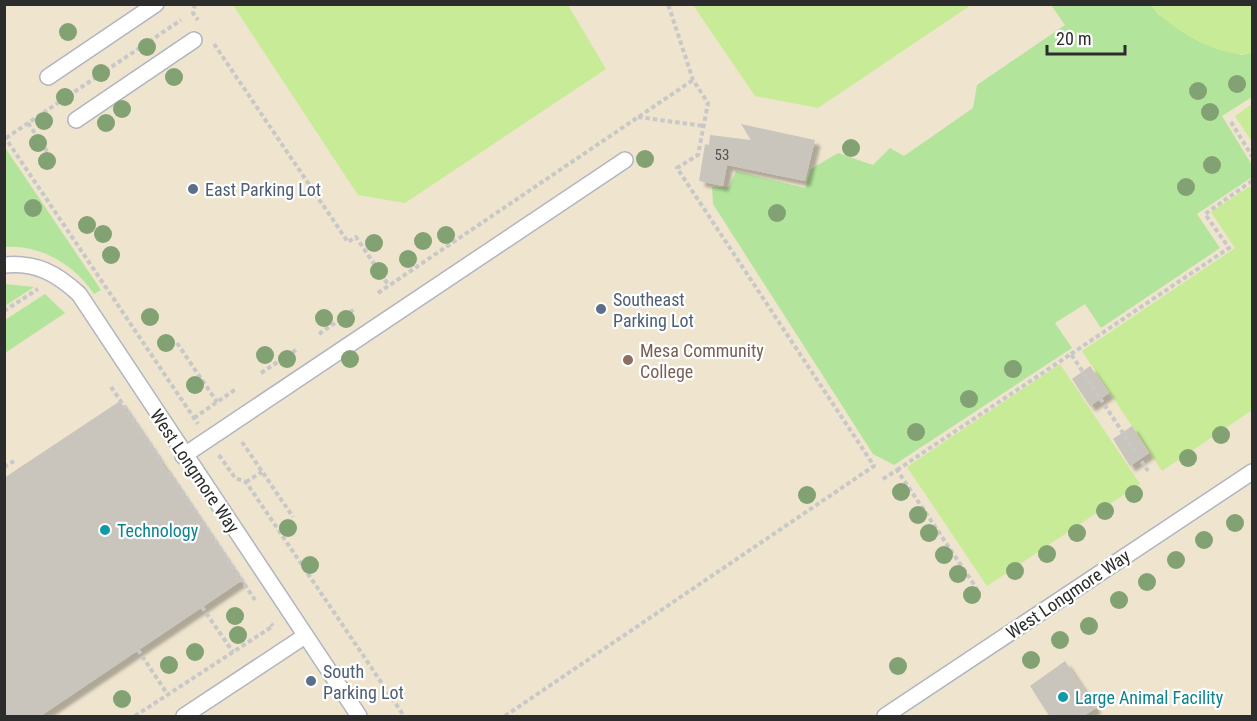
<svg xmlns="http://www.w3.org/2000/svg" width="1257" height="721" viewBox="0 0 1257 721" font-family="'Roboto Condensed',sans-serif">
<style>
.education{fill:#efe4ce}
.green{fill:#b3e49b}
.pitch{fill:#c7eb97}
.building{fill:#c9c5bd;filter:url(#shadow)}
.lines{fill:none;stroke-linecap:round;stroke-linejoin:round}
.service-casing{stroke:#b2b5bf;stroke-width:18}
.path{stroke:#c8c8c8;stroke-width:4;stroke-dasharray:4.5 3;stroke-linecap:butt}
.service{stroke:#fff;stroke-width:15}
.tree{fill:#82a273}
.service-dot{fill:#5c6f8a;stroke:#fff;stroke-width:2}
.education-dot{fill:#8d6e63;stroke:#fff;stroke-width:2}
.culture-dot{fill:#0f9aa8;stroke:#fff;stroke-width:2}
.labels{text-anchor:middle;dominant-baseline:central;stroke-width:4.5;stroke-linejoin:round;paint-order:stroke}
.number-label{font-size:15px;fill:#535250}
.service-label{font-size:18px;fill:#4e5e75;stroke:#fff;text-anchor:start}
.education-label{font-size:18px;fill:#785e54;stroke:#fff;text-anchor:start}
.street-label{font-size:18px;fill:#2c2c2c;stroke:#fff}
.culture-label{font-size:18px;fill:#0d838f;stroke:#fff;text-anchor:start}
</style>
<defs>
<filter id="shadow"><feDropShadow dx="5.5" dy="5.5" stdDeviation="1.5" flood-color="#0004"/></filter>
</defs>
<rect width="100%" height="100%" fill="#ede7de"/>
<rect class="education" x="5" y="5" width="1247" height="711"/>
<g class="green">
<path d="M1051,5H1151L1159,15L1241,55L1252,53V97L1222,116L1252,165V177L1197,214L1220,248L1101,328L1085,304L1055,323L1072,348L894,465L873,454L713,204L712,187H729L736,171L805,188L811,169L838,153L873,165L890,148L904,156L973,108L977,85L1065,25Z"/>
<path d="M4,146L101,290L94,294C74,264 41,245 5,247Z"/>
<path d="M5,284L34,287L5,306Z"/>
<path d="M45,294L65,313L5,353V320Z"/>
</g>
<g class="pitch">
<path d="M233,5H568L606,69L405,203L358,195Z"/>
<path d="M693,5H971L818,108L755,96Z"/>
<path d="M1151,5H1252V53C1222,60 1169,29 1151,5Z"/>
<path d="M1252,104V142L1235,116Z"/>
<path d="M1252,185V410L1162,471L1082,351L1235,248L1211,212Z"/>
<path d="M1060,364L1140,484L987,586L907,467Z"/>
</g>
<g class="building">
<path d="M741,124L815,140L805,181L727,165L723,186L699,181L705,144L709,145L710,135L751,140Z"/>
<path d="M1090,366L1109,393L1090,406L1072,379Z"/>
<path d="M120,401L241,581L39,717H4V478Z"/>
<path d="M1132,426L1149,453L1130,466L1113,439Z"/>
<path d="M1065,661L1096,708L1082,717H1050L1030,686Z"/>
</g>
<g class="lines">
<g class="service-casing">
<g id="service">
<path d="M48,77L156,4"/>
<path d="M76,120L194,40"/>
<path d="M4,265C36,262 56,273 79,294L359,716"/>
<path d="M183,456L625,160"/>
<path d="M184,716L305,636"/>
<path d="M885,716L1252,472"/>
</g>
</g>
<g class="path">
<path d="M195,4L193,13L198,20"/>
<path d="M214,44L348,242L356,237L389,286"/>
<path d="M638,117L704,126"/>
<path d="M1231,122L1252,156"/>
<path d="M28,123L52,159"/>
<path d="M4,136L198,424"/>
<path d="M6,138L181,20"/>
<path d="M378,293L693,80"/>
<path d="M4,311L38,289"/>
<path d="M319,334L356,308"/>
<path d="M177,343L217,402"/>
<path d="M1071,354L1229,248L1205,214L1252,181"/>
<path d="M261,373L296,350"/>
<path d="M111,387L163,463"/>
<path d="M194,418L236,389"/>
<path d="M242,442L293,517"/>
<path d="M219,455L235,478L246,482L404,716"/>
<path d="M4,467L14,461"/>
<path d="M897,470L1071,354L1148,471"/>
<path d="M169,472L255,600"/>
<path d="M883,479L897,470L977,589"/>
<path d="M246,482L262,472"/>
<path d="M202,607L233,652"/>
<path d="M138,650L168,695"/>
<path d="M135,716L273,626L271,624"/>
<path d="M505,716L874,466L677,168L698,155L708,103L693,80L668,4"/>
</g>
<use href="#service" class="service"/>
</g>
<g class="tree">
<circle cx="68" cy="32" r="9"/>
<circle cx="147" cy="47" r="9"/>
<circle cx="101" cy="73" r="9"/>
<circle cx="174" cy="77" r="9"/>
<circle cx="1237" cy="84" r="9"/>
<circle cx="1198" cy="91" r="9"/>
<circle cx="65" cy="97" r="9"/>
<circle cx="122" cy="109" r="9"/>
<circle cx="1210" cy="112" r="9"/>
<circle cx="44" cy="121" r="9"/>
<circle cx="106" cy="123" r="9"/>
<circle cx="38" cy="143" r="9"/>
<circle cx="851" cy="148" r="9"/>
<circle cx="645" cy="159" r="9"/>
<circle cx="47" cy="161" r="9"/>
<circle cx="1212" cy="165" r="9"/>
<circle cx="1186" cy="187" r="9"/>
<circle cx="33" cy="208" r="9"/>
<circle cx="777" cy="213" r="9"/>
<circle cx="87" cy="225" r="9"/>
<circle cx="103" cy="234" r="9"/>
<circle cx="446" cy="235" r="9"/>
<circle cx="423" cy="241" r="9"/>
<circle cx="374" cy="243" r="9"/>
<circle cx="111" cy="255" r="9"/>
<circle cx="408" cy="259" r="9"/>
<circle cx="379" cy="271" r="9"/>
<circle cx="150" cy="317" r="9"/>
<circle cx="324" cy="318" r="9"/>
<circle cx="346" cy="319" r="9"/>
<circle cx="166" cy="343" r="9"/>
<circle cx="265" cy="355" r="9"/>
<circle cx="287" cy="359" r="9"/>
<circle cx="350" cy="359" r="9"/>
<circle cx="1013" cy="369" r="9"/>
<circle cx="195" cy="385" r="9"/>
<circle cx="969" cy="399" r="9"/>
<circle cx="916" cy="432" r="9"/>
<circle cx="1221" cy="435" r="9"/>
<circle cx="1188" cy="458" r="9"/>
<circle cx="901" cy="492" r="9"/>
<circle cx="1134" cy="494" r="9"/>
<circle cx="807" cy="495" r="9"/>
<circle cx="1105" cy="511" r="9"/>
<circle cx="918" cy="515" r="9"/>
<circle cx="1235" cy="523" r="9"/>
<circle cx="288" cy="528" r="9"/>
<circle cx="929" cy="533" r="9"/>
<circle cx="1077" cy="533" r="9"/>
<circle cx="1204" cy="540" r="9"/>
<circle cx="1047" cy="554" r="9"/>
<circle cx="944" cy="555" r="9"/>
<circle cx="1176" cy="560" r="9"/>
<circle cx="310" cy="565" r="9"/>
<circle cx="1015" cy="571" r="9"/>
<circle cx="958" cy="574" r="9"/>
<circle cx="1147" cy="582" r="9"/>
<circle cx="972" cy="595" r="9"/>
<circle cx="1119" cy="600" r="9"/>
<circle cx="235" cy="616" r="9"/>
<circle cx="1089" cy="626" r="9"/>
<circle cx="238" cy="635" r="9"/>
<circle cx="1060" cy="640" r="9"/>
<circle cx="195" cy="652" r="9"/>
<circle cx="1031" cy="660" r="9"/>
<circle cx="169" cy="665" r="9"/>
<circle cx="898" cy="666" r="9"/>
<circle cx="122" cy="699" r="9"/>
</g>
<g class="service-dot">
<circle cx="193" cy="189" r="6"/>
<circle cx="601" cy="309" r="6"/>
<circle cx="311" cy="681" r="6"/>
</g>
<circle class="education-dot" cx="628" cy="360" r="6"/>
<g class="culture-dot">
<circle cx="105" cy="530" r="6"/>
<circle cx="1063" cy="697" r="6"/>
</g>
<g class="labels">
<g class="number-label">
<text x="722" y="155">53</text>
</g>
<g class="service-label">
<text x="205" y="189">East Parking Lot</text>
<text x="613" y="299">Southeast<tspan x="613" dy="21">Parking Lot</tspan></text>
<text x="323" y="671">South<tspan x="323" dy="21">Parking Lot</tspan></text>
</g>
<g class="education-label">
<text x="640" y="350">Mesa Community<tspan x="640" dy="21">College</tspan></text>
</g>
<g class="street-label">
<text transform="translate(195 471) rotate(56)">West Longmore Way</text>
<text transform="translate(1068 594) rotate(-34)">West Longmore Way</text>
</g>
<g class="culture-label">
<text x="117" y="530">Technology</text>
<text x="1075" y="697">Large Animal Facility</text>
</g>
</g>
<rect width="1257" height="721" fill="none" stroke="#2c2c2c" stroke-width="12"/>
<path d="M1047 45v9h78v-9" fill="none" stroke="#2c2c2c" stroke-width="3"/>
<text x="1056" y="45" font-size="18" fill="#2c2c2c" stroke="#ffffff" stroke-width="4.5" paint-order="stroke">20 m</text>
</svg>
